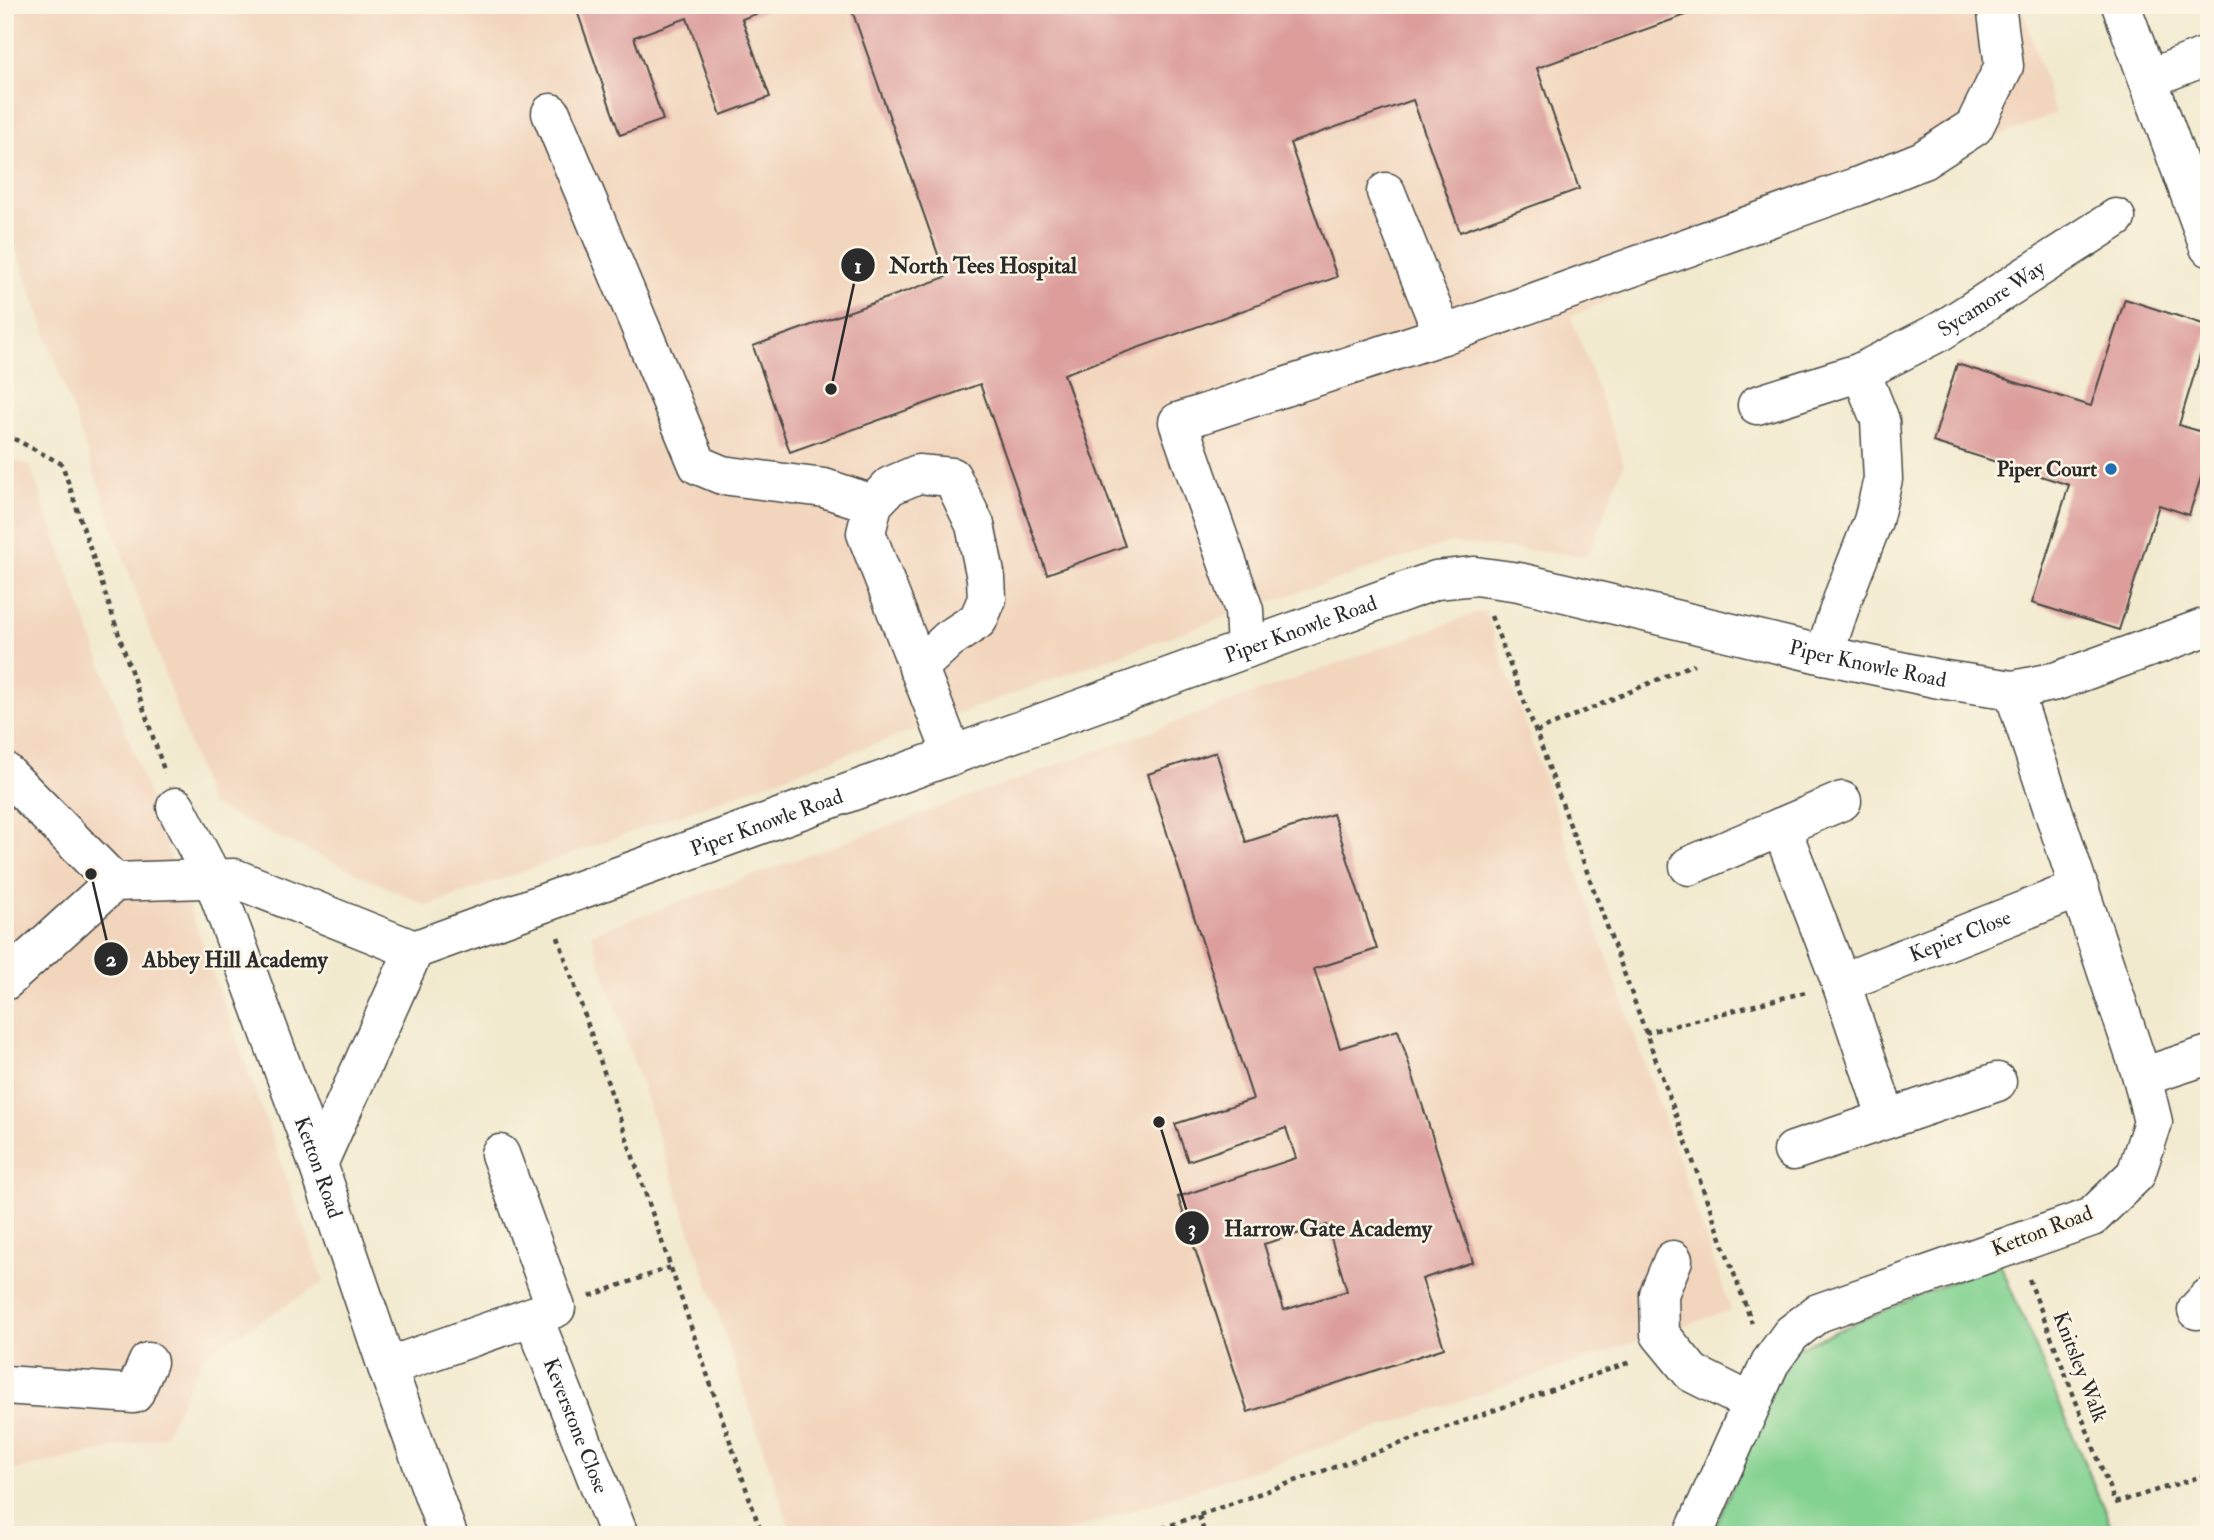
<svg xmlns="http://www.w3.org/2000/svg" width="2214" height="1540" viewBox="0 0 2214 1540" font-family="'IM FELL Double Pica',serif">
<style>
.built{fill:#f2d5bd}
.green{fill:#83d291;stroke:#577e5e;stroke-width:2}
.building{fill:#dc9d9b;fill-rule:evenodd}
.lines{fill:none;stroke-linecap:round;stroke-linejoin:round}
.minor-casing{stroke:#494844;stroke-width:41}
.path{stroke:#494844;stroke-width:4.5;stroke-dasharray:5 5;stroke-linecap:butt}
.minor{stroke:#fff;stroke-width:38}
.poi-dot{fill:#1f6fb2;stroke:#fcf5e5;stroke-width:2.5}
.labels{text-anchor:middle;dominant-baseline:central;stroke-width:5;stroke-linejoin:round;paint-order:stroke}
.street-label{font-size:21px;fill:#2b2b2b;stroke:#fcf5e5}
.poi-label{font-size:21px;font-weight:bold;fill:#2b2b2b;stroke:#fcf5e5;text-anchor:end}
.leader{fill:none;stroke:#2b2b2b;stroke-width:2.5}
.callout-dot{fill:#2b2b2b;stroke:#fcf5e5;stroke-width:2.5}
.mark-label{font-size:21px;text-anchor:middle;font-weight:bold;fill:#fff}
.callout-label{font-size:23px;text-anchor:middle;font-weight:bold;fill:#2b2b2b;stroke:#fcf5e5;stroke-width:5;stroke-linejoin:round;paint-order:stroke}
</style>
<rect width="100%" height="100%" fill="#fcf5e5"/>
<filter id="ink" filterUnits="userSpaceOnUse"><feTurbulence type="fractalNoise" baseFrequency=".0143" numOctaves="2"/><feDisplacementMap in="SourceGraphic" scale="14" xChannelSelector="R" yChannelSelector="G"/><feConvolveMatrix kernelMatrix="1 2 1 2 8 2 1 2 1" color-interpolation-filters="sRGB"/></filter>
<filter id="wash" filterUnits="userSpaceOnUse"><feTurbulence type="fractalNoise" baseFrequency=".00686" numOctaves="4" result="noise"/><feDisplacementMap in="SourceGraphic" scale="28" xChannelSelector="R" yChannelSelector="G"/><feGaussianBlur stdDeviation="1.57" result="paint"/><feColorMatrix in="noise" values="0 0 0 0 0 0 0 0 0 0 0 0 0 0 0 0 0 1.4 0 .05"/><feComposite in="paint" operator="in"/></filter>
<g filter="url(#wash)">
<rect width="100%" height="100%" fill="#f2eacf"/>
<g class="built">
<path d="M5,5H2021L2055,113L1571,316L1624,463L1588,556L1449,543L1244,610L428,906L210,805L5,216Z"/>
<path d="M5,456L30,466L324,1282L203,1356L164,1437L5,1472Z"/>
<path d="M1485,610L1731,1310L1059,1535H792L591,934Z"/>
</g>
<path class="green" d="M1999,1261L2115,1535H1712L1790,1351Z"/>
<g id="blocks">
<g class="building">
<path d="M575,5H780L742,19L770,97L721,115L687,18L634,37L663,120L620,135Z"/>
<path d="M850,5H1711V6L1537,68L1579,189L1460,232L1413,100L1290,143L1337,277L1064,374L1125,546L1047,574L980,384L790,452L753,346L946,277Z"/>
<path d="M2125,299L2209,326L2179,425L2209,434V452L2189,515L2159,505L2119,630L2032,603L2069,485L1933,442L1957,364L2091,406Z"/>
<path d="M1216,752L1246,842L1333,814L1377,949L1314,969L1340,1048L1398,1030L1473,1262L1422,1279L1444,1348L1248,1412L1178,1197L1296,1158L1286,1128L1188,1161L1175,1124L1253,1099L1148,774ZM1327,1225L1347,1291L1284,1310L1264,1244Z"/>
</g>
</g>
</g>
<g filter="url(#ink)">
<use href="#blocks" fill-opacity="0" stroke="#494844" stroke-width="2"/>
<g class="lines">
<g class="minor-casing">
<g id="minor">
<path d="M2121,5L2209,247"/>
<path d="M2148,79L2209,55"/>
<path d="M551,113L698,465L722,475L824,488L873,504"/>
<path d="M1386,192L1443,335"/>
<path id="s1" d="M1757,405L1861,372L1941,331L2116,218"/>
<path d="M1246,649L1244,610L1178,422L1443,335L1856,187L1923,160L1974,127L2004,66L1996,5"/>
<path d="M1824,655L1844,595L1873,521L1883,479L1880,420L1861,372"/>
<path d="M918,668L949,639L978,620L987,599L986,578L975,525L952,477L918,474L890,486L873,504L866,533L953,756"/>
<path d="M5,772L114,882"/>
<path id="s2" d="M176,807L213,879L318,1164L387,1367L448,1535"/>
<path d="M1781,827L1841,983L1887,1119"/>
<path d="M1689,866L1842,801"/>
<path id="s3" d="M5,981L114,882L234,878L414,950L1436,580L1475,576L1519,582L1824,655L1939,679L2013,690L2057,681L2209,626"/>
<path id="s4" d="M1841,983L2078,889"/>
<path d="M2142,1077L2209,1055"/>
<path d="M1793,1151L1997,1082"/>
<path id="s5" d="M500,1154L556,1308L533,1316L619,1535"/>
<path d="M318,1164L414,950"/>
<path d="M1673,1260L1659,1294L1660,1334L1692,1373L1752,1403"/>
<path d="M2197,1310L2209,1297"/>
<path d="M387,1367L533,1316"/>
<path d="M5,1385L134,1394L148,1362"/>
<path d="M1693,1535L1770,1363L1791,1334L1818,1313L2092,1217L2136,1174L2153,1122L2142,1077L2013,690"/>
</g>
</g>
<g class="path">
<path d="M5,434L62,464L165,773"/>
<path d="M1491,616L1536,732L1752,1323"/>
<path d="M1536,732L1694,664"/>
<path d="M558,937L762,1535"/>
<path d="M1645,1033L1806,992"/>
<path d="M2029,1279L2115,1503L2209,1474"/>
<path d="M590,1296L671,1267"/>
<path d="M1199,1516L1205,1535"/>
<path d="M1143,1535L1633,1361"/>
</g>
<use href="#minor" class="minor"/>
</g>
</g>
<circle class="poi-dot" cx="2111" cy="469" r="7"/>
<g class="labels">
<g class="street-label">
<text stroke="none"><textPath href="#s1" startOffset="259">Sycamore Way</textPath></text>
<text stroke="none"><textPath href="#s3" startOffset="1404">Piper Knowle Road</textPath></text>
<text stroke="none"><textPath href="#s3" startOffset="1990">Piper Knowle Road</textPath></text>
<text stroke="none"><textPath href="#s3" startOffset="836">Piper Knowle Road</textPath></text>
<text stroke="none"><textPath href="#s4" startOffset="128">Kepier Close</textPath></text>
<text stroke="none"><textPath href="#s2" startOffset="388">Ketton Road</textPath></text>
<text transform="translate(2042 1231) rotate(-21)">Ketton Road</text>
<text transform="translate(2080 1367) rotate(69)">Knitsley Walk</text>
<text stroke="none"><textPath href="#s5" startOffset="306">Keverstone Close</textPath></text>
</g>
<g class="poi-label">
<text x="2097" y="469">Piper Court</text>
</g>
</g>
<path class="leader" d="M831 389L858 265M91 874L111 959M1159 1122L1192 1228"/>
<g class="callout-dot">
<circle cx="831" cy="389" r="7"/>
<circle cx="91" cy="874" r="7"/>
<circle cx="1159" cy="1122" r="7"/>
<circle cx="858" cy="265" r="18"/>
<circle cx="111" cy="959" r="18"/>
<circle cx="1192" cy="1228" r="18"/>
</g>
<g class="mark-label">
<text x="858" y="273">1</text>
<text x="111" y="966">2</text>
<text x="1192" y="1235">3</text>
</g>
<g class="callout-label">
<text x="983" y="273">North Tees Hospital</text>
<text x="235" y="967">Abbey Hill Academy</text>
<text x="1328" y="1236">Harrow Gate Academy</text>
</g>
<rect width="2214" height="1540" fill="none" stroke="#fcf5e5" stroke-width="28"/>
</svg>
